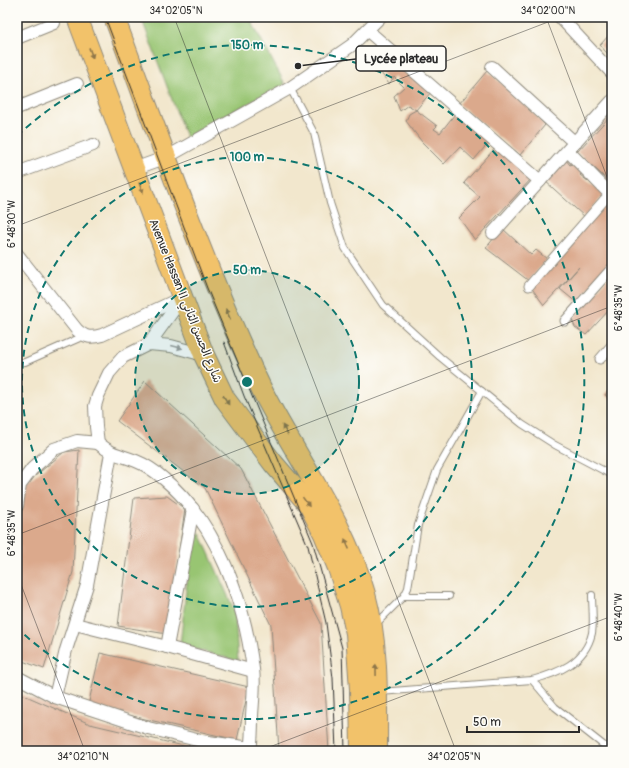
<svg xmlns="http://www.w3.org/2000/svg" width="629" height="768" viewBox="0 0 629 768" font-family="Pangolin,'Playpen Sans Arabic',sans-serif">
<style>
.green{fill:#98c572;stroke:#62784e}
.building{fill:#dba98c}
.lines{fill:none;stroke-linecap:round;stroke-linejoin:round}
.service-casing{stroke:#8e897c;stroke-width:8}
.pedestrian-casing{stroke:#8e897c;stroke-width:11}
.minor-casing{stroke:#8e897c;stroke-width:14}
.trunk-casing{stroke:#8e897c;stroke-width:22}
.service{stroke:#fff;stroke-width:6}
.pedestrian{stroke:#fff;stroke-width:9}
.minor{stroke:#fff;stroke-width:12}
.trunk{stroke:#f2c26a;stroke-width:20}
.tram{stroke:#2b2b2b;stroke-width:1}
.oneway{fill:#8e764a}
.oneway2{fill:#a0a0a0}
.ticks{fill:none;stroke:#2b2b2b;stroke-width:1;stroke-opacity:0.45}
.ring{fill:none;stroke:#0f766e;stroke-width:2;stroke-dasharray:7 5}
.labels{text-anchor:middle;dominant-baseline:central;stroke-width:3;stroke-linejoin:round;paint-order:stroke}
.street-label{font-size:12px;fill:#2b2b2b;stroke:#fdfcf7}
.centre{fill:#0f766e;stroke:#fdfcf7;stroke-width:2}
.ring-label{font-size:12px;text-anchor:middle;font-weight:bold;fill:#0f766e;stroke:#fdfcf7;stroke-width:3;stroke-linejoin:round;paint-order:stroke}
.leader{fill:none;stroke:#2b2b2b;stroke-width:1.5}
.callout-dot{fill:#2b2b2b;stroke:#fdfcf7;stroke-width:1.5}
.callout{fill:#fdfcf7;stroke:#2b2b2b;stroke-width:1.5}
.callout-label{font-size:13px;text-anchor:middle;font-weight:bold;fill:#2b2b2b}
.neatline{fill:none;stroke:#2b2b2b;stroke-width:1.5}
.ticks-label{font-size:10px;text-anchor:middle;fill:#2b2b2b}
</style>
<rect width="100%" height="100%" fill="#fdfcf7"/>
<filter id="ink" filterUnits="userSpaceOnUse"><feTurbulence type="fractalNoise" baseFrequency=".025" numOctaves="2"/><feDisplacementMap in="SourceGraphic" scale="8" xChannelSelector="R" yChannelSelector="G"/><feConvolveMatrix kernelMatrix="1 2 1 2 8 2 1 2 1" color-interpolation-filters="sRGB"/></filter>
<filter id="wash" filterUnits="userSpaceOnUse"><feTurbulence type="fractalNoise" baseFrequency=".012" numOctaves="4" result="noise"/><feDisplacementMap in="SourceGraphic" scale="16" xChannelSelector="R" yChannelSelector="G"/><feGaussianBlur stdDeviation="0.9" result="paint"/><feColorMatrix in="noise" values="0 0 0 0 0 0 0 0 0 0 0 0 0 0 0 0 0 1.4 0 .05"/><feComposite in="paint" operator="in"/></filter>
<g filter="url(#wash)">
<rect width="100%" height="100%" fill="#f2e7cd"/>
<g class="green">
<path d="M141,17H249L285,84L186,137Z"/>
<path d="M200,533L235,612L238,661L180,645L192,537Z"/>
</g>
<g id="blocks">
<g class="building">
<path d="M612,32V59L600,45Z"/>
<path d="M387,54L431,92L416,110L408,105L400,111L394,96L404,87L394,77L389,84L376,66L378,62Z"/>
<path d="M487,71L524,103L545,125L520,155L459,104Z"/>
<path d="M416,110L437,126L434,129L440,133L455,114L489,142L474,160L460,147L444,164L422,142L406,121L409,114Z"/>
<path d="M612,114V184L577,152Z"/>
<path d="M496,147L532,178L475,240L459,218L480,197L464,183Z"/>
<path d="M565,159L570,165L574,163L582,173L580,175L605,194L585,217L544,180Z"/>
<path d="M609,197L612,200V262L577,303L560,289L579,267L544,305L530,286Z"/>
<path d="M502,228L531,255L536,250L547,259L529,281L486,248Z"/>
<path d="M612,273V317L611,308L586,335L575,327L572,320Z"/>
<path d="M145,381L241,469L321,623L329,751H279L271,625L205,488L117,421Z"/>
<path d="M612,386V400L605,395Z"/>
<path d="M79,450L73,572L44,669L17,659V536L23,486L64,452Z"/>
<path d="M167,496L185,509L167,634L118,626L134,498Z"/>
<path d="M100,653L249,687L237,740L88,706Z"/>
<path d="M17,692L90,724L205,751H22L17,749Z"/>
</g>
</g>
</g>
<g filter="url(#ink)">
<use href="#blocks" fill-opacity="0" stroke="#8e897c" stroke-width="1"/>
<g class="lines">
<g class="service-casing">
<g id="service">
<path d="M290,88L314,133L330,203L345,248L383,305L440,357L522,424L555,445L612,475"/>
<path d="M17,363L25,362L84,336"/>
<path d="M404,596H449"/>
<path d="M375,625L404,596L408,588L418,525L437,470L482,391"/>
<path d="M532,680L555,707L611,751"/>
<path d="M380,692L532,680C558,673 585,663 592,633C594,621 592,607 592,595"/>
</g>
</g>
<g class="pedestrian-casing">
<g id="pedestrian">
<path d="M529,286L612,191"/>
<path d="M565,321L612,268"/>
<path d="M600,359L612,345"/>
</g>
</g>
<g class="minor-casing">
<g id="minor">
<path d="M560,17L612,73"/>
<path d="M367,30L540,181"/>
<path d="M17,38L54,23"/>
<path d="M492,67L575,143"/>
<path d="M17,108L77,84"/>
<path d="M568,151L612,196"/>
<path d="M134,169L167,157L290,88L352,45L380,17"/>
<path d="M17,173L93,145"/>
<path d="M493,233L612,101"/>
<path d="M17,254L77,330C86,338 91,338 102,335L181,298"/>
<path d="M149,344L171,346L204,355"/>
<path d="M98,443C114,456 119,454 136,461C146,465 155,471 164,479C218,524 244,601 253,669C255,684 253,700 252,715C252,727 252,739 250,751"/>
<path d="M17,506L20,485L32,469L54,449L77,441L98,443L96,427L95,406L98,396L109,373L123,357L149,344L175,308L184,301"/>
<path d="M75,624L167,647L253,671"/>
<path d="M167,647L193,509"/>
<path d="M17,677L55,697L148,728L201,741L251,748"/>
<path d="M55,697L66,650L87,585L111,453"/>
</g>
</g>
<g class="trunk-casing">
<g id="trunk">
<path d="M77,17L204,355L225,399L273,463L309,505L324,534L338,568L350,606L356,633L360,689L361,751"/>
<path d="M114,17C155,126 193,236 240,342C248,360 256,378 265,396C299,462 345,522 365,594C379,645 377,698 377,751"/>
</g>
</g>
<use href="#service" class="service"/>
<use href="#pedestrian" class="pedestrian"/>
<use href="#minor" class="minor"/>
<use href="#trunk" class="trunk"/>
<g class="tram">
<path d="M105,17L207,288L313,543L342,648L345,751"/>
<path d="M224,342L244,396L308,546L326,623L333,678L336,751"/>
</g>
</g>
<defs><path id="oneway-solid" d="M-6-.8H1V-3.2L6.5 0L1 3.2V.8H-6Z"/></defs>
<g class="oneway">
<use href="#oneway-solid" transform="translate(91 53) rotate(70)"/>
<use href="#oneway-solid" transform="translate(141 188) rotate(70)"/>
<use href="#oneway-solid" transform="translate(228 314) rotate(-114)"/>
<use href="#oneway-solid" transform="translate(226 400) rotate(59)"/>
<use href="#oneway-solid" transform="translate(285 430) rotate(-120)"/>
<use href="#oneway-solid" transform="translate(306 502) rotate(54)"/>
<use href="#oneway-solid" transform="translate(347 544) rotate(-113)"/>
<use href="#oneway-solid" transform="translate(376 670) rotate(-91)"/>
</g>
<use class="oneway2" href="#oneway-solid" transform="translate(177 347) rotate(15)"/>
</g>
<path class="ticks" d="M174,17L456,751M546,17L612,190M17,226L561,17M17,535L612,306M17,574L85,751M259,751L612,616"/>
<circle cx="247" cy="382" r="112" fill="#0f766e" fill-opacity=".12"/>
<g class="ring">
<circle cx="247" cy="382" r="112"/>
<circle cx="247" cy="382" r="225"/>
<path d="M17 136A337 337 0 1 1 17 628"/>
</g>
<g class="labels">
<g class="street-label">
<text transform="translate(185 301) rotate(68)">Avenue Hassan II شارع الحسن الثاني</text>
</g>
</g>
<circle cx="247" cy="382" r="6" class="centre"/>
<g class="ring-label">
<text x="247" y="49">150 m</text>
<text x="247" y="161">100 m</text>
<text x="247" y="274">50 m</text>
</g>
<path class="leader" d="M298 66L356 59"/>
<circle class="callout-dot" cx="298" cy="66" r="4"/>
<rect class="callout" x="356" y="46" width="90" height="25" rx="4"/>
<g class="callout-label">
<text x="401" y="63">Lycée plateau</text>
</g>
<rect width="629" height="768" fill="none" stroke="#fdfcf7" stroke-width="44"/>
<path d="M467 726v6h112v-6" fill="none" stroke="#2b2b2b" stroke-width="2"/>
<text x="473" y="726" font-size="12" fill="#2b2b2b" stroke="#fdfcf7" stroke-width="3" paint-order="stroke">50 m</text>
<rect x="22" y="22" width="585" height="724" class="neatline"/>
<g class="ticks-label">
<text x="176" y="14">34°02'05"N</text>
<text x="548" y="14">34°02'00"N</text>
<text transform="translate(11 224) rotate(-90)" y="4">6°48'30"W</text>
<text transform="translate(618 308) rotate(-90)" y="4">6°48'35"W</text>
<text transform="translate(11 533) rotate(-90)" y="4">6°48'35"W</text>
<text transform="translate(618 617) rotate(-90)" y="4">6°48'40"W</text>
<text x="83" y="760">34°02'10"N</text>
<text x="454" y="760">34°02'05"N</text>
</g>
</svg>
